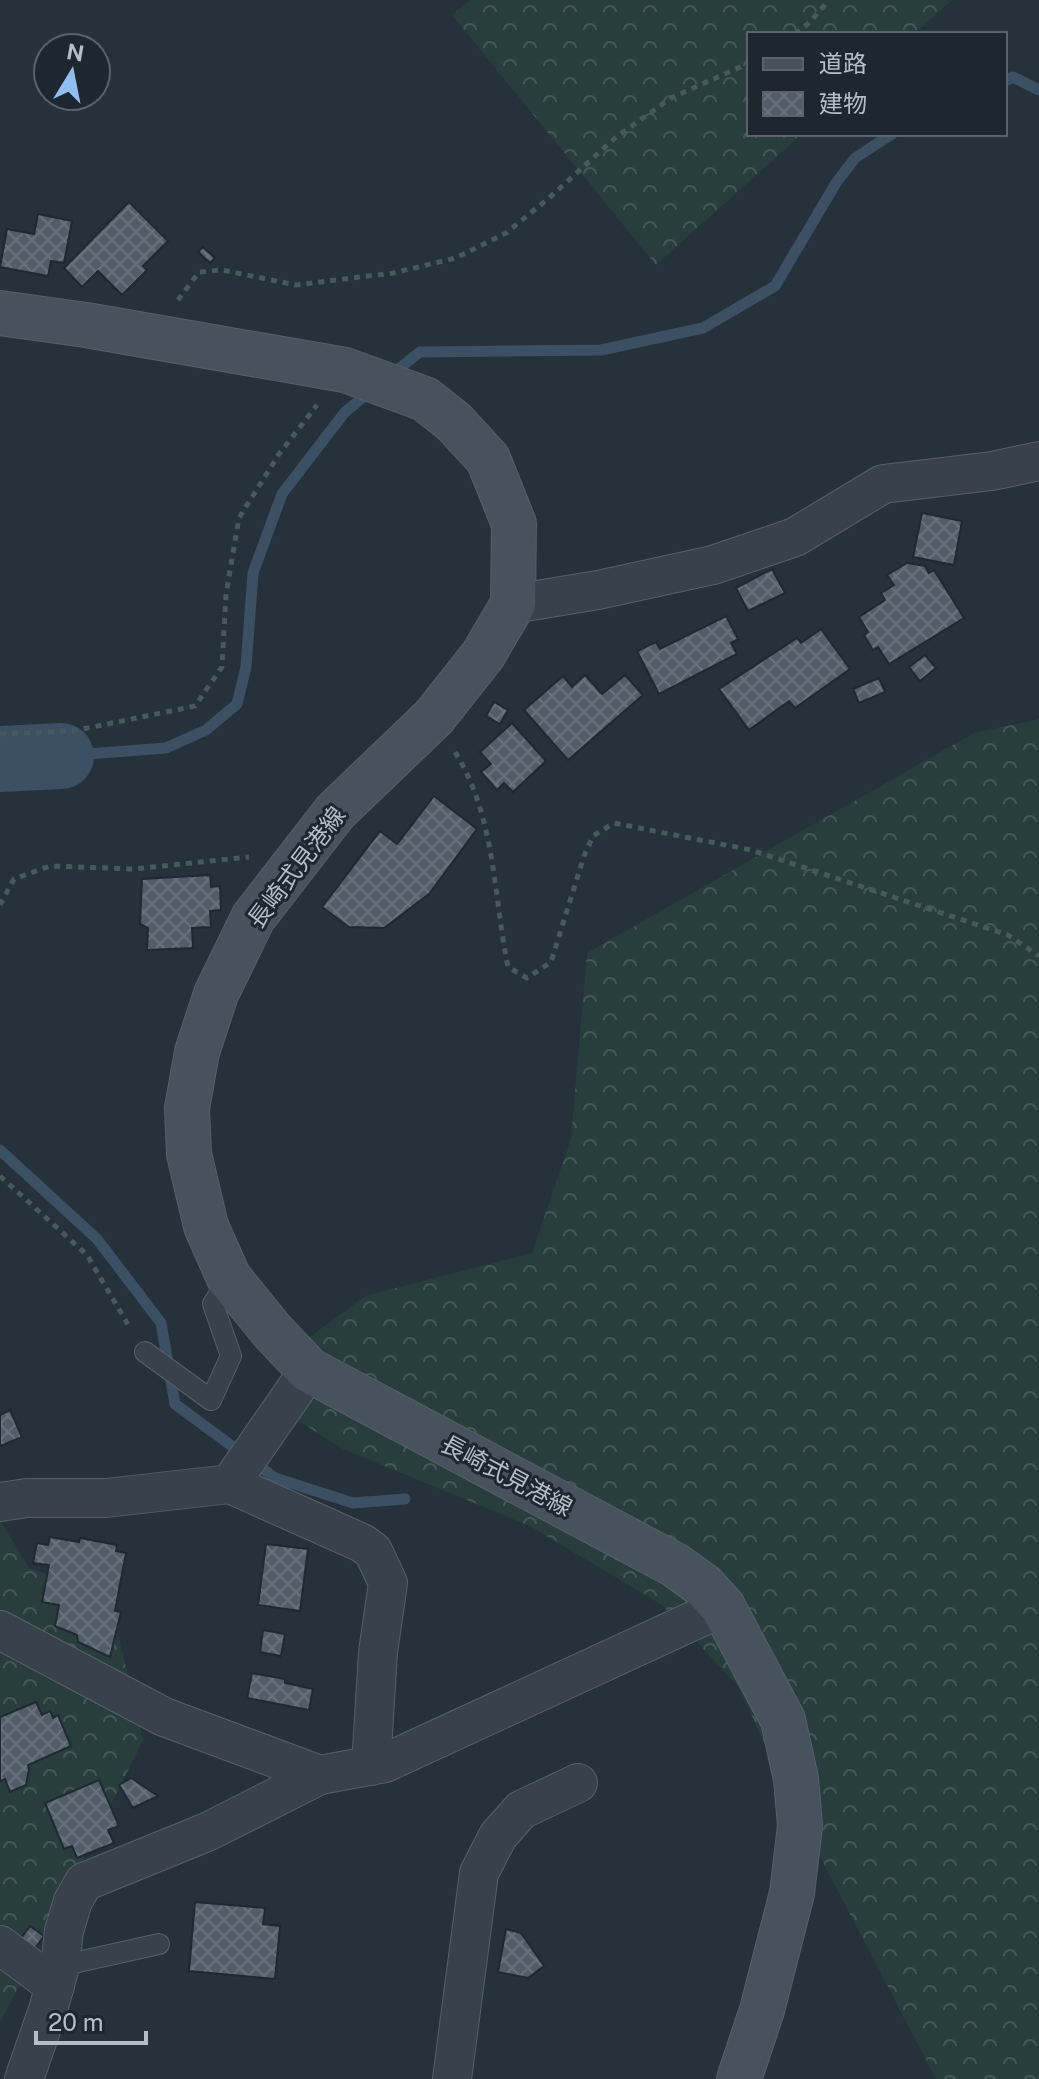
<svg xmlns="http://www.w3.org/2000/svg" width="1039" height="2079" viewBox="0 0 1039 2079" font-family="'Public Sans','Noto Sans JP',sans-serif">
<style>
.forest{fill:url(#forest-crowns)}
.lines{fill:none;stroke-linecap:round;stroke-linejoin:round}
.stream{stroke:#3c5063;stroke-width:11}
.river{stroke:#3c5063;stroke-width:66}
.building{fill:url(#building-cross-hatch);stroke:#202932;stroke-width:2}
.lane-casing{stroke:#576069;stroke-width:22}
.street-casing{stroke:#576069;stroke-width:40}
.secondary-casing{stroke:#576069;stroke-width:46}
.path{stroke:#475a5b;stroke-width:5;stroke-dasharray:6 6;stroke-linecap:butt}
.lane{stroke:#39424c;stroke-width:20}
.street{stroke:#39424c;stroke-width:38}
.secondary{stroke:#47525e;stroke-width:44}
.labels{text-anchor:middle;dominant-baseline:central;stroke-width:6;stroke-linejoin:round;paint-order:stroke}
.street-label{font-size:24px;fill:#b5bdc7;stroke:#1e2730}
</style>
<defs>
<pattern id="forest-crowns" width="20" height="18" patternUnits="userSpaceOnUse" patternTransform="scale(2)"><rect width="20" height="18" fill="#283e3d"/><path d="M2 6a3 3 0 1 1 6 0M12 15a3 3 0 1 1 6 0" fill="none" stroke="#455858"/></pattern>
<pattern id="building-cross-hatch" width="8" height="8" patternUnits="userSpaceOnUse" patternTransform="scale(2)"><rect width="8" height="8" fill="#515d69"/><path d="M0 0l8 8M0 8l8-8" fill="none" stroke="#68727d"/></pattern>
</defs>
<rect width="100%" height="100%" fill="#25313b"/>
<g class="forest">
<path d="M470,0H952L914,34H749V134H802L656,265L452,15Z"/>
<path d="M1039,719V2079H936L790,1799L738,1686L662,1605L530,1526L343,1449L289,1415L294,1349L365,1296L532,1253L571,1139L587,953L974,733Z"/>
<path d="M0,1520L29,1568L109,1595L143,1741L0,2023Z"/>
</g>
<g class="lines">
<g class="stream">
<path d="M1005,81L1013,77L1039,90"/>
<path d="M392,374L420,352L601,350L703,328L775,286L836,183L855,158L892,134"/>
<path d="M61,756L166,748L206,730L237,704L246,667L253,573L282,494L345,412L372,390"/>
<path d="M0,1150L97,1239L161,1323L175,1404L275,1478L353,1503L405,1499"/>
</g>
<path class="river" d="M0,759L61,756"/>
</g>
<g class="building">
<path d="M129,202L168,241L143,266L147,270L122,295L98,271L82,287L64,268Z"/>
<path d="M38,214L72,221L64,263L51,261L48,276L0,267L7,229L34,234Z"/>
<path d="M203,247L215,258L210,263L198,252Z"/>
<path d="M922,513L962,521L954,565L913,557Z"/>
<path d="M907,563L925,566L929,573L934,570L964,618L889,664L878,647L873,650L864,635L868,632L859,617L885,600L881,593L894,585L887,575Z"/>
<path d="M772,569L785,593L748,611L736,588Z"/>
<path d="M726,616L738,639L731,643L737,654L659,694L637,651L656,642L660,649Z"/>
<path d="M821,629L850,669L795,708L789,701L749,730L719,689L797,638L801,643Z"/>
<path d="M925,655L936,668L920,681L909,667Z"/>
<path d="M585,675L602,694L625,675L643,695L568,760L524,710L563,676L572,687Z"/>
<path d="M879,678L885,692L859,703L853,689Z"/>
<path d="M494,702L508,710L500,724L486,716Z"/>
<path d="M512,723L546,761L513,792L504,783L497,790L481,772L491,764L480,752Z"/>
<path d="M434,796L477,829L429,894L384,928L349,927L322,907L380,831L397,844Z"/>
<path d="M210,875L211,887L220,886L221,910L210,911L211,927L192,928L193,948L147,950L148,928L140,924L142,879Z"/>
<path d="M10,1410L22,1437L0,1446V1415Z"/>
<path d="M50,1537L79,1542L80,1538L117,1545L116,1551L126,1553L115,1611L121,1612L110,1657L78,1642L77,1635L55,1626L59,1605L42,1602L49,1565L33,1563L37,1543L48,1545Z"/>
<path d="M266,1544L308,1549L300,1611L258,1605Z"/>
<path d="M263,1630L285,1634L281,1656L260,1652Z"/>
<path d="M252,1673L285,1679V1683L313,1689L309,1710L247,1698Z"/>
<path d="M36,1702L42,1715L50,1711L53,1718L58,1715L71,1746L28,1765L29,1769L26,1785L10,1792L5,1779L0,1781V1717Z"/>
<path d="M131,1778L158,1796L133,1808L119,1785Z"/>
<path d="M99,1780L119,1826L108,1830L114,1843L77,1858L72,1846L64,1849L45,1803Z"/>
<path d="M195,1902L265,1908L263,1924L280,1926L275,1979L189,1971Z"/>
<path d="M30,1926L44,1936L33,1951L19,1941Z"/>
<path d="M506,1929L521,1933L544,1966L528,1978L498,1972Z"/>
</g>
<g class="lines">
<g class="lane-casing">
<g id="lane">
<path d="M145,1352L211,1400L231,1356L213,1304L229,1278"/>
<path d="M60,1966L159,1944"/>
</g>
</g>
<g class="street-casing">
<g id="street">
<path d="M513,604L598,590L713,565L795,537L883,484L992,471L1039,461"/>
<path d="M230,1484L362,1543L373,1551L388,1583L378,1652L371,1766"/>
<path d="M0,1502L27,1498H106L230,1484L309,1370"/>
<path d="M0,1630L164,1717L320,1775"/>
<path d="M0,1945L55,1986"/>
<path d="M24,2079L48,2010L60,1966L64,1931L73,1901L84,1882L207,1832L320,1775L385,1763L723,1607"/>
<path d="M452,2079L479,1873L498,1836L521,1810L578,1783"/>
</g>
</g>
<g class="secondary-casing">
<path id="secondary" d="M0,313L86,325L345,370L425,399L454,422L488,459L514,524L513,604L483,655L434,717L335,812L253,918L216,994L197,1052L187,1108L189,1154L206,1226L229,1278L273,1332L309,1370L675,1565L704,1586L723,1607L783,1720L796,1779L800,1826L792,1893L762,2010L739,2079"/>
</g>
<g class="path">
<path d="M795,34L809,23L829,0"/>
<path d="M178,300L199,272L222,270L296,285L393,273L456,258L506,233L549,198L615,138L671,98L749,63"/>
<path d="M0,734L73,731L195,706L222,667L226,594L239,518L279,454L317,405"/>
<path d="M455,752C496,818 493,894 508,967L527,978L551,962L584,856L593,836L614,823L751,850L1008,935L1039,956"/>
<path d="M0,905L14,879L50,866L134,869L249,857"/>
<path d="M0,1176L87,1255L130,1328"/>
</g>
<use href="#lane" class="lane"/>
<use href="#street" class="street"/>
<use href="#secondary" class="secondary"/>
</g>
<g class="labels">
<g class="street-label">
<text transform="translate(296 867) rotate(-53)">長崎式見港線</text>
<text transform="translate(507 1475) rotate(28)">長崎式見港線</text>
</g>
</g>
<rect x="747" y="32" width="260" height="104" fill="#1e2730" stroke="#5a636c" stroke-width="2"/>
<rect x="763" y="58" width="40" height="12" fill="#47525e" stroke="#5a636c" stroke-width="2"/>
<text x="819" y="72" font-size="24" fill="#b5bdc7">道路</text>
<rect x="763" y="92" width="40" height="24" fill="url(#building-cross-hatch)" stroke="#5a636c" stroke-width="2"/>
<text x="819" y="112" font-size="24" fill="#b5bdc7">建物</text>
<g transform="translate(72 72) rotate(10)"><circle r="38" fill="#1e2730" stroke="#5a636c" stroke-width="2"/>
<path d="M0-6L14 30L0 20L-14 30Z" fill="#91bef0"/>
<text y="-12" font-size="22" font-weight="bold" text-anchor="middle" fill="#b5bdc7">N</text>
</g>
<path d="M36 2031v12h110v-12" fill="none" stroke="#b5bdc7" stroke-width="4"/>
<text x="48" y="2031" font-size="24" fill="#b5bdc7" stroke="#1e2730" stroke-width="6" paint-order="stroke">20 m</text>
</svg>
